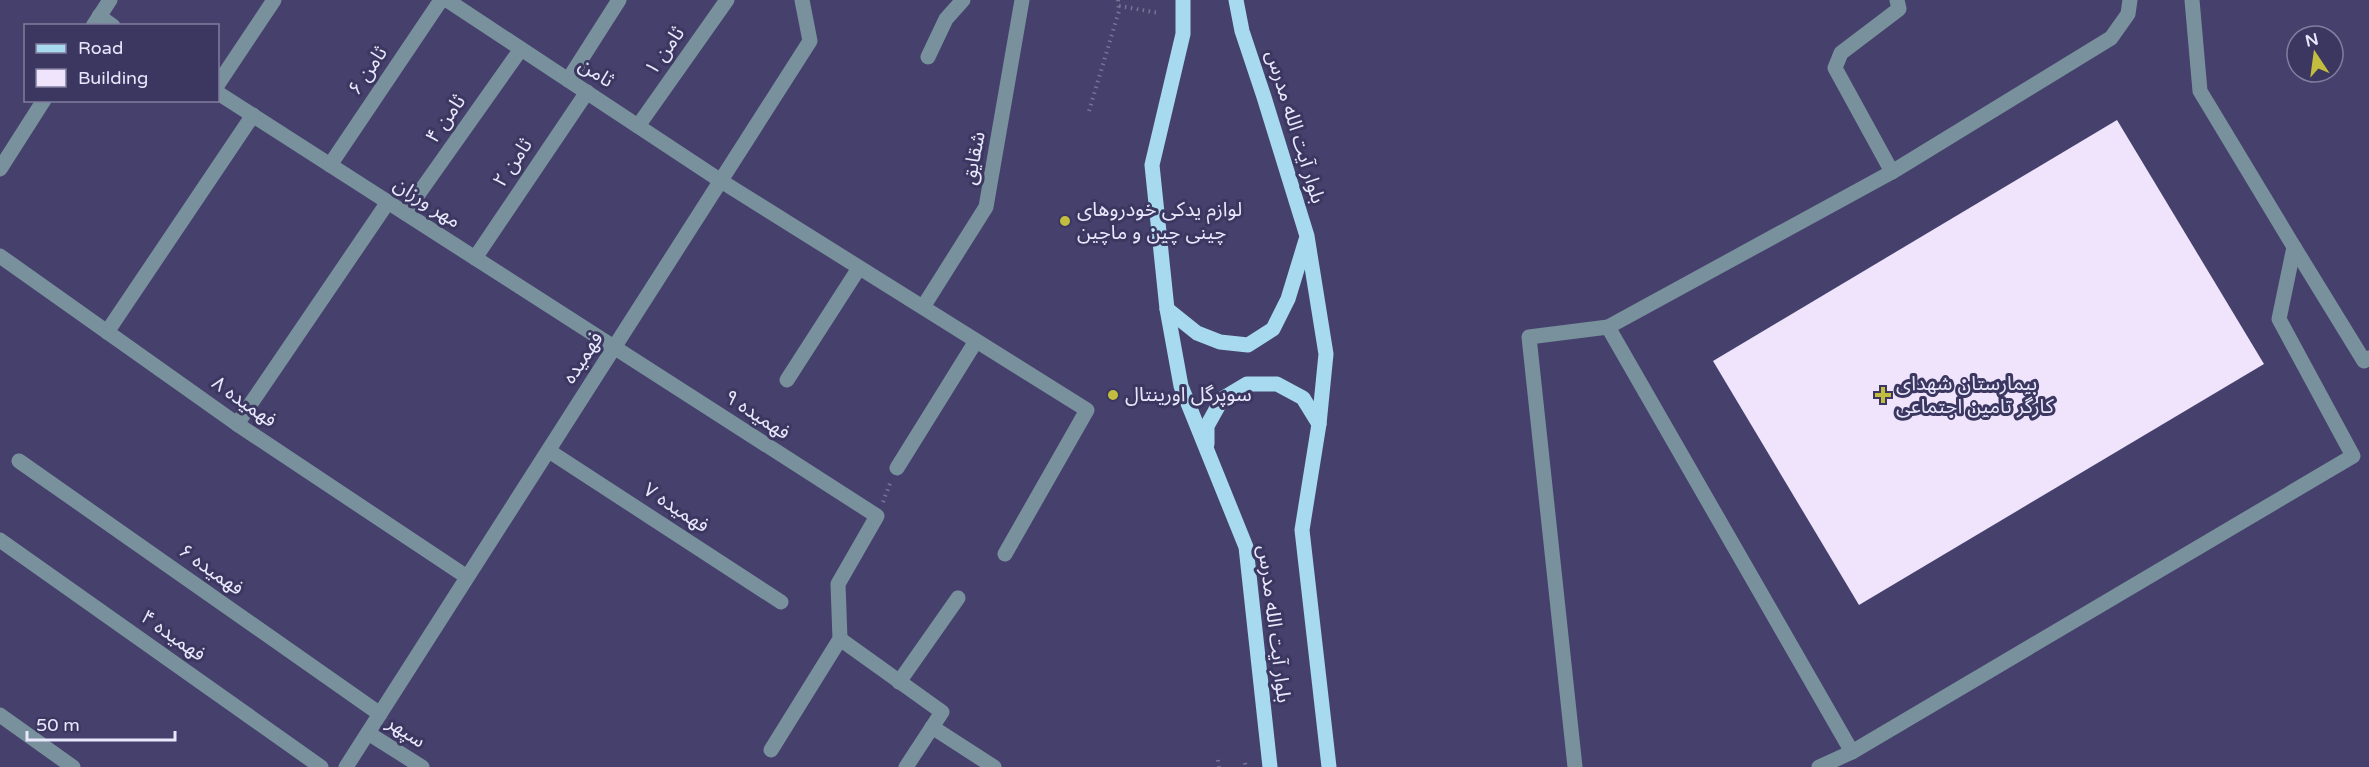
<svg xmlns="http://www.w3.org/2000/svg" width="2369" height="767" viewBox="0 0 2369 767" font-family="'Varela Round','Noto Sans Arabic',sans-serif">
<style>
.building{fill:#efe4fb}
.lines{fill:none;stroke-linecap:round;stroke-linejoin:round}
.path{stroke:#777499;stroke-width:4;stroke-dasharray:1.5 4.5;stroke-linecap:butt}
.minor{stroke:#79919c;stroke-width:15}
.major{stroke:#a7d9ef;stroke-width:15}
.poi-dot{fill:#c2bd3f;stroke:#3b3760;stroke-width:2}
.labels{text-anchor:middle;dominant-baseline:central;stroke-width:6;stroke-linejoin:round;paint-order:stroke}
.street-label{font-size:20px;fill:#e8e8fd;stroke:#3b3760}
.poi-label{font-size:20px;fill:#e8e8fd;stroke:#3b3760;text-anchor:start}
</style>
<rect width="100%" height="100%" fill="#45416c"/>
<path class="building" d="M2117,120L2264,364L1859,605L1713,361Z"/>
<g class="lines">
<g class="path">
<path d="M1119,6L1159,13"/>
<path d="M1089,111L1119,11L1118,0"/>
<path d="M883,502L891,481"/>
<path d="M1218,760L1219,767"/>
<path d="M1245,763L1246,767"/>
</g>
<g class="minor">
<path d="M447,0L721,181L1087,410L1005,554"/>
<path d="M1897,0L1899,9L1841,53L1835,68L1892,172L2111,38L2128,14L2130,0"/>
<path d="M99,16L113,26"/>
<path d="M93,26L110,0"/>
<path d="M928,57L946,19L963,0"/>
<path d="M568,80L619,0"/>
<path d="M218,84L274,0"/>
<path d="M218,93L877,516L838,584L840,639L771,750"/>
<path d="M638,126L727,0"/>
<path d="M330,165L441,0"/>
<path d="M0,169L44,100"/>
<path d="M405,213L521,49"/>
<path d="M2294,247L2364,361L2369,358"/>
<path d="M0,256L237,424L467,577"/>
<path d="M475,258L587,92"/>
<path d="M923,307L986,207L1022,0"/>
<path d="M1608,327L1852,752"/>
<path d="M107,332L253,115"/>
<path d="M787,380L859,268"/>
<path d="M237,424L388,202"/>
<path d="M549,451L781,602"/>
<path d="M19,461L380,714"/>
<path d="M897,468L976,341"/>
<path d="M0,540L321,767"/>
<path d="M840,639L942,712L906,767"/>
<path d="M899,682L958,598"/>
<path d="M0,715L73,767"/>
<path d="M932,727L994,767"/>
<path d="M368,733L422,767"/>
<path d="M346,767L810,41L802,0"/>
<path d="M1575,767L1529,337L1608,327L1892,172"/>
<path d="M1819,767L1852,752L2353,456L2279,319L2294,247L2200,91L2192,0"/>
</g>
<g class="major">
<path d="M1183,0V34L1152,165L1167,309L1181,386L1246,547L1270,767"/>
<path d="M1236,0L1242,31L1264,97L1307,236L1326,354L1319,424L1302,530L1329,767"/>
<path d="M1167,309L1197,333L1220,342L1248,345L1273,329L1288,299L1306,240"/>
<path d="M1207,444V426L1222,399L1247,384H1277L1303,398L1319,424"/>
</g>
</g>
<g class="poi-dot">
<circle cx="1065" cy="221" r="6"/>
<circle cx="1113" cy="395" r="6"/>
<path d="M1880 386h6v6h6v6h-6v6h-6v-6h-6v-6h6z"/>
</g>
<g class="labels">
<g class="street-label">
<text transform="translate(665 51) rotate(-55)">ثامن ۱</text>
<text transform="translate(368 71) rotate(-56)">ثامن ۶</text>
<text transform="translate(596 73) rotate(33)">ثامن</text>
<text transform="translate(446 119) rotate(-55)">ثامن ۴</text>
<text transform="translate(1295 127) rotate(73)">بلوار آیت الله مدرس</text>
<text transform="translate(974 158) rotate(-79)">شقایق</text>
<text transform="translate(513 163) rotate(-56)">ثامن ۲</text>
<text transform="translate(427 203) rotate(33)">مهر ورزان</text>
<text transform="translate(583 358) rotate(-57)">فهمیده</text>
<text transform="translate(244 402) rotate(35)">فهمیده ۸</text>
<text transform="translate(757 415) rotate(33)">فهمیده ۹</text>
<text transform="translate(676 508) rotate(33)">فهمیده ۷</text>
<text transform="translate(211 570) rotate(35)">فهمیده ۶</text>
<text transform="translate(1274 624) rotate(83)">بلوار آیت الله مدرس</text>
<text transform="translate(173 636) rotate(35)">فهمیده ۴</text>
<text transform="translate(406 732) rotate(33)">سپهر</text>
</g>
<g class="poi-label">
<text x="1077" y="210">لوازم یدکی خودروهای<tspan x="1077" dy="23">چینی چین و ماچین</tspan></text>
<text x="1896" y="384">بیمارستان شهدای<tspan x="1896" dy="23">کارگر تامین اجتماعی</tspan></text>
<text x="1125" y="395">سوپرگل اورینتال</text>
</g>
</g>
<rect x="24" y="24" width="195" height="78" fill="#3b3760" stroke="#807e9f" stroke-width="1.5"/>
<rect x="36" y="44" width="30" height="9" fill="#a7d9ef" stroke="#807e9f" stroke-width="1.5"/>
<text x="78" y="54" font-size="18" fill="#e8e8fd">Road</text>
<rect x="36" y="69" width="30" height="18" fill="#efe4fb" stroke="#807e9f" stroke-width="1.5"/>
<text x="78" y="84" font-size="18" fill="#e8e8fd">Building</text>
<g transform="translate(2315 54) rotate(347)"><circle r="28" fill="#3b3760" stroke="#807e9f" stroke-width="1.5"/>
<path d="M0-4.5L10 22L0 15L-10 22Z" fill="#c2bd3f"/>
<text y="-9" font-size="16" font-weight="bold" text-anchor="middle" fill="#e8e8fd">N</text>
</g>
<path d="M27 731v9h148v-9" fill="none" stroke="#e8e8fd" stroke-width="3"/>
<text x="36" y="731" font-size="18" fill="#e8e8fd" stroke="#3b3760" stroke-width="4.5" paint-order="stroke">50 m</text>
</svg>
